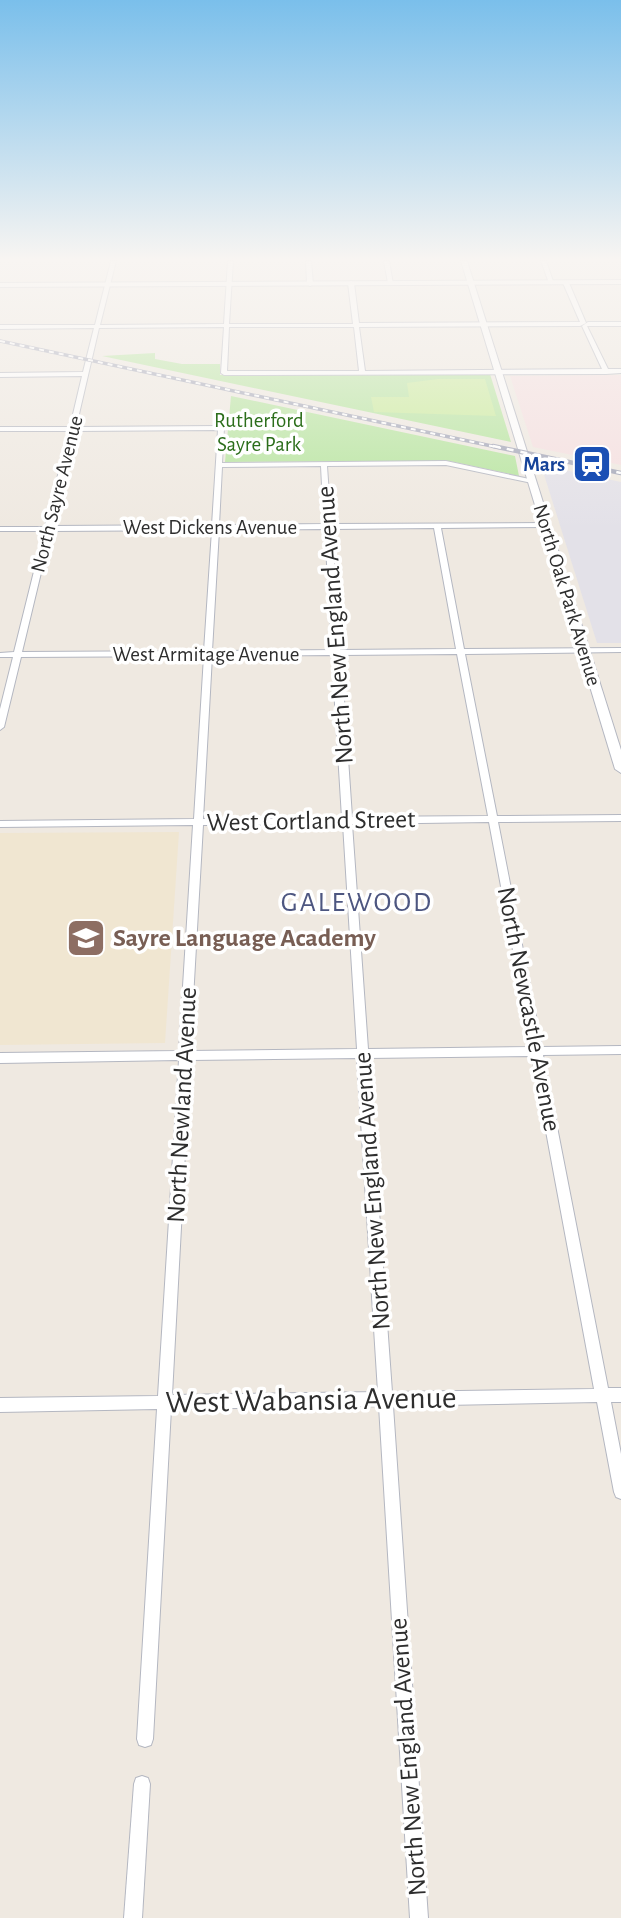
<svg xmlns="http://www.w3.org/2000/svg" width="621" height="1918" viewBox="0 0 621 1918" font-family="'Alegreya Sans',sans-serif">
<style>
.industrial{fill:#e3e1e8}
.education{fill:#f0e6d1}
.medical{fill:#f5dfe0}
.green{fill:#b6e59e}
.pitch{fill:#c9ec9a}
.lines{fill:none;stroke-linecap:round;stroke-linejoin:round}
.minor-casing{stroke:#b4b7c1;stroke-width:2}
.tertiary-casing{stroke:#b4b7c1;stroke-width:2}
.secondary-casing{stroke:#b4b7c1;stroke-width:2}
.minor{fill:#fff;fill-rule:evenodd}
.tertiary{fill:#fff;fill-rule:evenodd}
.secondary{fill:#fff;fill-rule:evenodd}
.rail-far1-casing{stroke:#a3a6b8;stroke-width:3.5}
.rail-casing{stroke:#a3a6b8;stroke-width:4.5}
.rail-far1{stroke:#fff;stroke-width:2;stroke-dasharray:5;stroke-linecap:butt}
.rail{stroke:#fff;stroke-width:2.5;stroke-dasharray:7;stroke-linecap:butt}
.labels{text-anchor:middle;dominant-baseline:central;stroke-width:7;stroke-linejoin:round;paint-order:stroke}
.far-park-label{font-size:21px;fill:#2c6e1b;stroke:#fff}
.far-transit-label{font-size:21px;font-weight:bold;fill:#164399;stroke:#fff;text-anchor:end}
.far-street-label{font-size:21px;fill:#2e2e2e;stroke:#fff}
.street-label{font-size:26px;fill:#2e2e2e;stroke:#fff}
.education-label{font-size:26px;font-weight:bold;fill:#785e54;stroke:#fff;text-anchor:start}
.neighbourhood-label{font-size:28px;letter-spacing:2px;fill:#4d5680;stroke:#fff}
.near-street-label{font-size:32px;fill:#2e2e2e;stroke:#fff}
</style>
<rect width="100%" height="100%" fill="#efe9e1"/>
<path class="industrial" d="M541,465L621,482V643H597Z"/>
<path class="education" d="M179,832L165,1043L0,1045V833Z"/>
<path class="medical" d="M621,375V465L533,447L510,376Z"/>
<g class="green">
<path d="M155,353V359L182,364H220V375L490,374L511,442L102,356Z"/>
<path d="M231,396L515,456L519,476L449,461L225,462Z"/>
</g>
<path class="pitch" d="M438,379H485L496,416L374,412L371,397H409L407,383Z"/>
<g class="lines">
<g class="minor-casing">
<g id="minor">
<path d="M111,261H116L100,325L224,324L228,261H233L229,324H353L348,283L351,281L354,283L359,323L580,322L563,283L566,281L569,283L586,323L580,326L359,327L365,371L602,369L582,326L588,322H621V326H587L608,369H621V373L606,374L224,375L221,373L224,327L99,328L76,427L221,426L224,428L222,463L446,461L534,480V482L532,483L446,465L327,466L331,524L549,523V527H546L441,528L464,649L621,648V652L465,654L497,816L621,815V821L498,822L542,1047L621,1046V1054L543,1055L608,1388H621V1402H611L621,1454V1499L616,1497L614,1492L597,1402L393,1406L428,1918H410L379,1406L171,1409L153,1739L151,1745L145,1747L139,1745L137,1739L157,1409L0,1412V1398L158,1396L179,1060L0,1063V1053L179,1051L193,825L0,827V821L194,819L204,656L21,657L4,727L0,730V709L13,657H0V653L14,652L44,531H0V527H45L69,431H0V427H70L82,376L0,377V373L83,372L94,328L0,329V325H95ZM229,327H354L359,371H227ZM218,430L212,525L52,526L75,431ZM321,466L324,524L219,525L222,467ZM434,528L456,649L340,650L332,529ZM325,529L332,650L212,651L219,530ZM212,530L204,651L22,652L51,531ZM457,654L488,816L352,817L341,655ZM332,655L342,818L203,819L212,656ZM489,822L531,1047L368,1049L352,824ZM343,824L357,1049L190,1051L203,825ZM532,1056L594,1389L392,1392L368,1058ZM357,1058L378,1392L172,1395L190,1060Z"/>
<path d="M306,261H311L313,284L310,286L307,284Z"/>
<path d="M384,261H389L393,284L388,283Z"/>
<path d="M541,261H546L554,284L549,283Z"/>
<path d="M142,1776L148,1778L150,1784L142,1918H124L134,1784L136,1778Z"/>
</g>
</g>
<g class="tertiary-casing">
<path id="tertiary" d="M461,261H467L621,750V773L615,769Z"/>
</g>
<g class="secondary-casing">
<path id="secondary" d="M621,280V284L0,287V283Z"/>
</g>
<use href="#minor" class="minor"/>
<use href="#tertiary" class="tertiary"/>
<use href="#secondary" class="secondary"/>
<g class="rail-far1-casing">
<path id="rail-far1" d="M0,341L501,448"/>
</g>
<g class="rail-casing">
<path id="rail" d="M493,446L621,473"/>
</g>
<use href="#rail-far1" class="rail-far1"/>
<use href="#rail" class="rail"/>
</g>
<linearGradient id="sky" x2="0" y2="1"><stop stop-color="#7abfeb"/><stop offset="0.49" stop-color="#f8f5f2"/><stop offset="1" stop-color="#f8f5f2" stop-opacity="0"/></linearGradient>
<rect width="621" height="529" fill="url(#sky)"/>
<defs>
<g id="station-square" transform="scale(2.0125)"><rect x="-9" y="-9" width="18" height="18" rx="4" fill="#1a4fb4" stroke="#fff"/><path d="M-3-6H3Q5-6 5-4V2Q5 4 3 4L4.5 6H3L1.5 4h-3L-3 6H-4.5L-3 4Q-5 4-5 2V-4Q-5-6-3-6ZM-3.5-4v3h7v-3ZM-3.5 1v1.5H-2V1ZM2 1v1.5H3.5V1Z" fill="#fff"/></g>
<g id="school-square" transform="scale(2.0125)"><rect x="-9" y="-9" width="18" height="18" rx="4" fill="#8d6e63" stroke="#fff"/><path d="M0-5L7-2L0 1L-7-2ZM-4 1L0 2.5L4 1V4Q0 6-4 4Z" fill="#fff"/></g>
</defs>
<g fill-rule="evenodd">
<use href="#station-square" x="592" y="464"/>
<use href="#school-square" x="86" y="938"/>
</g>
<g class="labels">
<g class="far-park-label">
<text x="259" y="420">Rutherford<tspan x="259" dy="24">Sayre Park</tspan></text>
</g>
<g class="far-transit-label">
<text x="565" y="464">Mars</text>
</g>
<g class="far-street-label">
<text transform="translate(57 494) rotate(-76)">North Sayre Avenue</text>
<text x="210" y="527">West Dickens Avenue</text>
<text transform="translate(567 595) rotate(73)">North Oak Park Avenue</text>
<text x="206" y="654">West Armitage Avenue</text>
</g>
<g class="street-label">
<text transform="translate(335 625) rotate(-94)">North New England Avenue</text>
<text transform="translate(311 821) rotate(-1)">West Cortland Street</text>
<text transform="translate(529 1009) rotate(79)">North Newcastle Avenue</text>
<text transform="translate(182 1105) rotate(-87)">North Newland Avenue</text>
<text transform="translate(372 1191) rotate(-94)">North New England Avenue</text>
<text transform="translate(408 1757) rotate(-94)">North New England Avenue</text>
</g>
<g class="education-label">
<text x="113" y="938">Sayre Language Academy</text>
</g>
<g class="neighbourhood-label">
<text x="357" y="903">GALEWOOD</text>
</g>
<g class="near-street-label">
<text transform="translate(311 1400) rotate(-1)">West Wabansia Avenue</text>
</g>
</g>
</svg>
